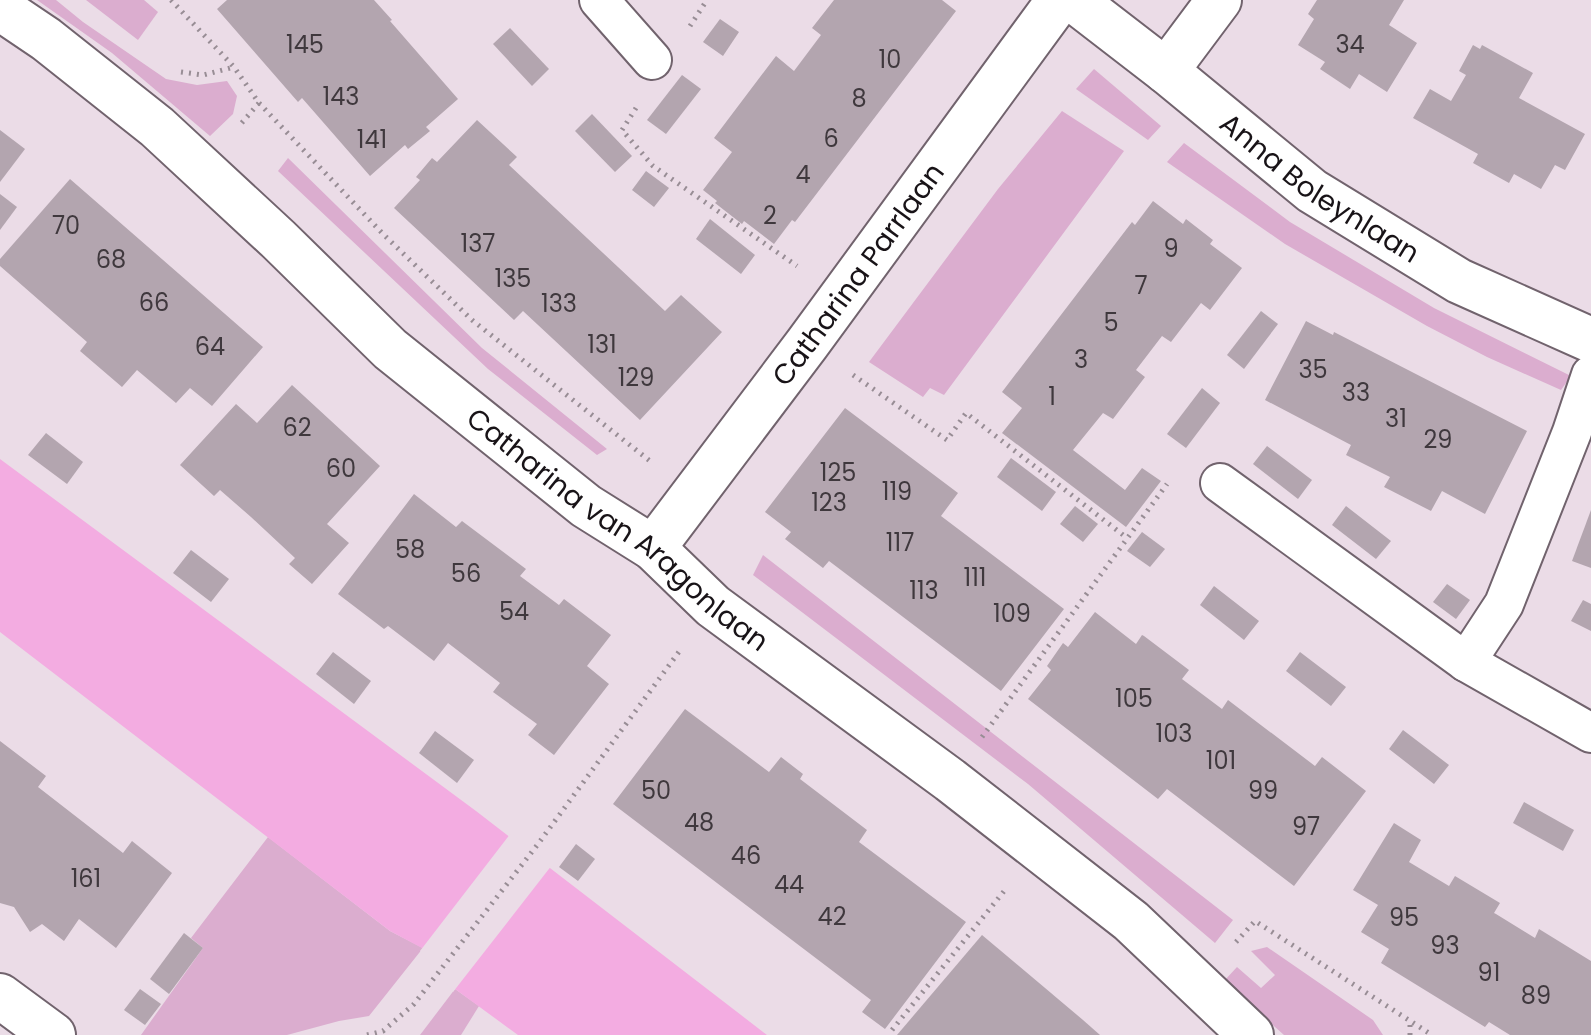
<svg xmlns="http://www.w3.org/2000/svg" width="1591" height="1035" viewBox="0 0 1591 1035" font-family="Poppins,sans-serif">
<style>
.green{fill:#dbadcf}
.water{fill:#f3ace1}
.pier{fill:#ebdce7}
.building{fill:#b3a5af}
.lines{fill:none;stroke-linecap:round;stroke-linejoin:round}
.lane-casing{stroke:#71636d;stroke-width:42}
.street-casing{stroke:#71636d;stroke-width:48}
.path{stroke:#988d95;stroke-width:5;stroke-dasharray:2 6;stroke-linecap:butt}
.lane{stroke:#fff;stroke-width:38}
.street{stroke:#fff;stroke-width:44}
.labels{text-anchor:middle;dominant-baseline:central;stroke-width:6;stroke-linejoin:round;paint-order:stroke}
.number-label{font-size:24px;fill:#3f383d}
.street-label{font-size:28px;fill:#181317;stroke:#ebdce7}
</style>
<rect width="100%" height="100%" fill="#ebdce7"/>
<g class="green">
<path d="M37,0H56L83,22L166,79L197,85L227,81L237,96L233,114L210,136L112,53Z"/>
<path d="M86,0H144L158,12L138,40Z"/>
<path d="M1094,69L1161,126L1148,140L1076,89Z"/>
<path d="M1062,111L1124,151L944,395L930,388L923,397L869,362L998,189Z"/>
<path d="M1184,143L1290,222L1434,308L1571,376L1561,390L1487,357L1427,326L1285,244L1167,162Z"/>
<path d="M288,158L482,348L607,449L597,455L488,369L278,171Z"/>
<path d="M763,555L1233,920L1215,943L1028,784L753,575Z"/>
<path d="M268,837L390,931L423,948L369,1016L339,1021L287,1035H141L203,948L191,938Z"/>
<path d="M1267,947L1373,1020L1383,1035H1284L1224,981L1237,967L1261,988L1275,975L1251,951Z"/>
<path d="M455,989L479,1006L461,1035H420Z"/>
</g>
<path class="water" d="M0,459L476,811L767,1035H518L455,989L422,948L390,931L0,632Z"/>
<path class="pier" d="M511,833L552,865L453,992L420,951Z"/>
<g class="building">
<path d="M227,0H374L392,20L390,21L458,99L426,127L430,131L408,149L405,145L370,176L302,98L298,102L217,9Z"/>
<path d="M834,0H942L956,11L795,222L792,220L774,244L744,221L742,224L715,203L717,201L703,190L732,152L714,138L776,56L794,71L821,35L812,28Z"/>
<path d="M1317,0H1404L1389,25L1417,43L1387,92L1359,74L1350,89L1320,69L1325,62L1298,45L1314,19L1308,14Z"/>
<path d="M720,19L739,32L723,56L703,42Z"/>
<path d="M510,28L549,69L532,86L493,44Z"/>
<path d="M1473,45L1480,49L1482,45L1533,73L1519,98L1585,134L1565,170L1555,165L1541,189L1514,174L1509,183L1473,163L1478,154L1413,118L1430,89L1451,101L1466,75L1459,71Z"/>
<path d="M682,75L701,89L666,134L647,120Z"/>
<path d="M592,114L632,156L615,172L575,131Z"/>
<path d="M477,120L517,157L509,165L665,311L681,295L722,332L640,420L523,311L514,320L394,208L420,180L416,177L432,158L437,162Z"/>
<path d="M0,130L25,149L0,182Z"/>
<path d="M646,171L669,188L654,207L632,190Z"/>
<path d="M70,179L263,347L212,406L190,388L176,403L137,370L122,387L80,351L87,342L0,266V259Z"/>
<path d="M0,194L17,207L0,230Z"/>
<path d="M1153,201L1183,224L1186,219L1213,240L1210,244L1242,268L1210,310L1201,303L1171,342L1162,336L1136,370L1145,377L1113,419L1103,413L1073,450L1125,490L1142,468L1161,481L1126,527L1002,433L1022,408L1002,392L1132,222L1135,225Z"/>
<path d="M710,219L755,255L741,274L696,239Z"/>
<path d="M1261,311L1278,324L1244,369L1227,355Z"/>
<path d="M1306,321L1333,335L1334,332L1527,431L1485,514L1442,491L1431,511L1384,487L1390,477L1346,455L1351,445L1265,400Z"/>
<path d="M292,385L380,466L327,524L349,543L312,584L289,564L295,558L251,517L220,490L214,496L180,465L236,404L257,423Z"/>
<path d="M1202,388L1220,403L1186,448L1167,434Z"/>
<path d="M845,408L958,493L941,516L1064,609L1001,691L829,561L823,568L785,539L791,532L765,512Z"/>
<path d="M46,433L83,462L67,484L28,455Z"/>
<path d="M1267,446L1312,480L1298,499L1253,464Z"/>
<path d="M1011,458L1056,492L1042,511L997,477Z"/>
<path d="M414,494L456,527L462,521L526,569L520,576L559,605L564,599L611,635L587,666L609,684L554,755L528,735L537,724L493,692L500,683L448,643L434,661L388,626L384,629L338,594Z"/>
<path d="M1075,506L1098,524L1083,542L1060,524Z"/>
<path d="M1346,506L1391,541L1376,559L1332,525Z"/>
<path d="M1591,510V568L1572,561Z"/>
<path d="M1142,532L1165,549L1150,567L1127,551Z"/>
<path d="M191,550L229,579L211,602L173,573Z"/>
<path d="M1447,584L1470,600L1456,619L1433,602Z"/>
<path d="M1214,586L1259,621L1244,640L1200,605Z"/>
<path d="M1583,600L1591,604V631L1571,621Z"/>
<path d="M1095,612L1136,644L1142,635L1144,636L1189,670L1182,679L1222,709L1228,700L1315,766L1322,757L1366,791L1294,886L1167,789L1158,799L1028,699L1051,670L1047,666L1063,643L1068,647Z"/>
<path d="M333,652L371,681L354,704L316,674Z"/>
<path d="M1300,652L1346,687L1331,706L1286,671Z"/>
<path d="M685,709L769,772L781,757L803,774L800,779L867,830L859,842L966,922L885,1029L862,1012L871,1000L613,804Z"/>
<path d="M1403,730L1449,765L1434,784L1389,749Z"/>
<path d="M435,731L474,760L457,783L419,753Z"/>
<path d="M0,741L46,776L38,787L123,853L132,841L172,873L116,948L79,919L64,941L42,924L30,932L14,907L0,903Z"/>
<path d="M1524,802L1574,830L1563,851L1513,823Z"/>
<path d="M1394,823L1421,840L1409,862L1449,886L1455,876L1500,903L1494,913L1496,914L1535,938L1539,929L1591,961V1035H1510L1489,1022L1485,1027L1381,963L1389,949L1361,932L1378,905L1353,890Z"/>
<path d="M576,844L595,859L578,881L559,867Z"/>
<path d="M184,933L203,948L169,994L150,979Z"/>
<path d="M982,935L1083,1020L1100,1035H897Z"/>
<path d="M140,989L161,1004L145,1025L124,1010Z"/>
</g>
<g class="lines">
<g class="lane-casing">
<g id="lane">
<path d="M599,0L652,60"/>
<path d="M1220,483L1466,662L1591,733"/>
<path d="M1466,662L1504,604L1572,432L1591,375"/>
</g>
</g>
<g class="street-casing">
<g id="street">
<path id="s1" d="M1074,0L1166,71L1312,191L1459,281L1591,340"/>
<path id="s2" d="M0,8L46,39L157,127L279,240L390,349L586,506L653,548L713,606L950,780L1131,921L1251,1035"/>
<path d="M1166,71L1219,0"/>
<path id="s3" d="M653,548L807,344L1059,0"/>
<path d="M0,996L53,1035"/>
</g>
</g>
<g class="path">
<path d="M171,0L234,67L259,103L239,126"/>
<path d="M690,26L707,0"/>
<path d="M181,72L203,75L234,67"/>
<path d="M259,103L384,235L472,320L650,461"/>
<path d="M636,108L622,130L653,166L797,266"/>
<path d="M853,375L947,440L966,413L1127,538"/>
<path d="M982,737L1167,484"/>
<path d="M1236,942L1255,921L1432,1035"/>
<path d="M892,1030L1005,890"/>
<path d="M367,1035L383,1031L414,1004L538,844L681,649"/>
<path d="M1410,1035V1022"/>
</g>
<use href="#lane" class="lane"/>
<use href="#street" class="street"/>
</g>
<g class="labels">
<g class="number-label">
<text x="305" y="44">145</text>
<text x="1350" y="44">34</text>
<text x="890" y="59">10</text>
<text x="341" y="96">143</text>
<text x="859" y="98">8</text>
<text x="831" y="138">6</text>
<text x="372" y="139">141</text>
<text x="803" y="174">4</text>
<text x="770" y="215">2</text>
<text x="66" y="225">70</text>
<text x="478" y="243">137</text>
<text x="1171" y="248">9</text>
<text x="111" y="259">68</text>
<text x="513" y="278">135</text>
<text x="1141" y="285">7</text>
<text x="154" y="302">66</text>
<text x="559" y="303">133</text>
<text x="1111" y="322">5</text>
<text x="602" y="344">131</text>
<text x="210" y="346">64</text>
<text x="1081" y="359">3</text>
<text x="1313" y="369">35</text>
<text x="636" y="377">129</text>
<text x="1356" y="392">33</text>
<text x="1052" y="396">1</text>
<text x="1396" y="418">31</text>
<text x="297" y="427">62</text>
<text x="1438" y="439">29</text>
<text x="341" y="468">60</text>
<text x="838" y="472">125</text>
<text x="897" y="491">119</text>
<text x="829" y="502">123</text>
<text x="900" y="542">117</text>
<text x="410" y="549">58</text>
<text x="466" y="573">56</text>
<text x="975" y="577">111</text>
<text x="924" y="590">113</text>
<text x="514" y="611">54</text>
<text x="1012" y="613">109</text>
<text x="1134" y="698">105</text>
<text x="1174" y="733">103</text>
<text x="1221" y="760">101</text>
<text x="656" y="790">50</text>
<text x="1263" y="790">99</text>
<text x="699" y="822">48</text>
<text x="1306" y="826">97</text>
<text x="746" y="855">46</text>
<text x="86" y="878">161</text>
<text x="789" y="884">44</text>
<text x="832" y="916">42</text>
<text x="1404" y="917">95</text>
<text x="1445" y="945">93</text>
<text x="1489" y="972">91</text>
<text x="1536" y="995">89</text>
</g>
<g class="street-label">
<text stroke="none"><textPath href="#s1" startOffset="310">Anna Boleynlaan</textPath></text>
<text stroke="none"><textPath href="#s3" startOffset="342">Catharina Parrlaan</textPath></text>
<text stroke="none"><textPath href="#s2" startOffset="810">Catharina van Aragonlaan</textPath></text>
</g>
</g>
</svg>
